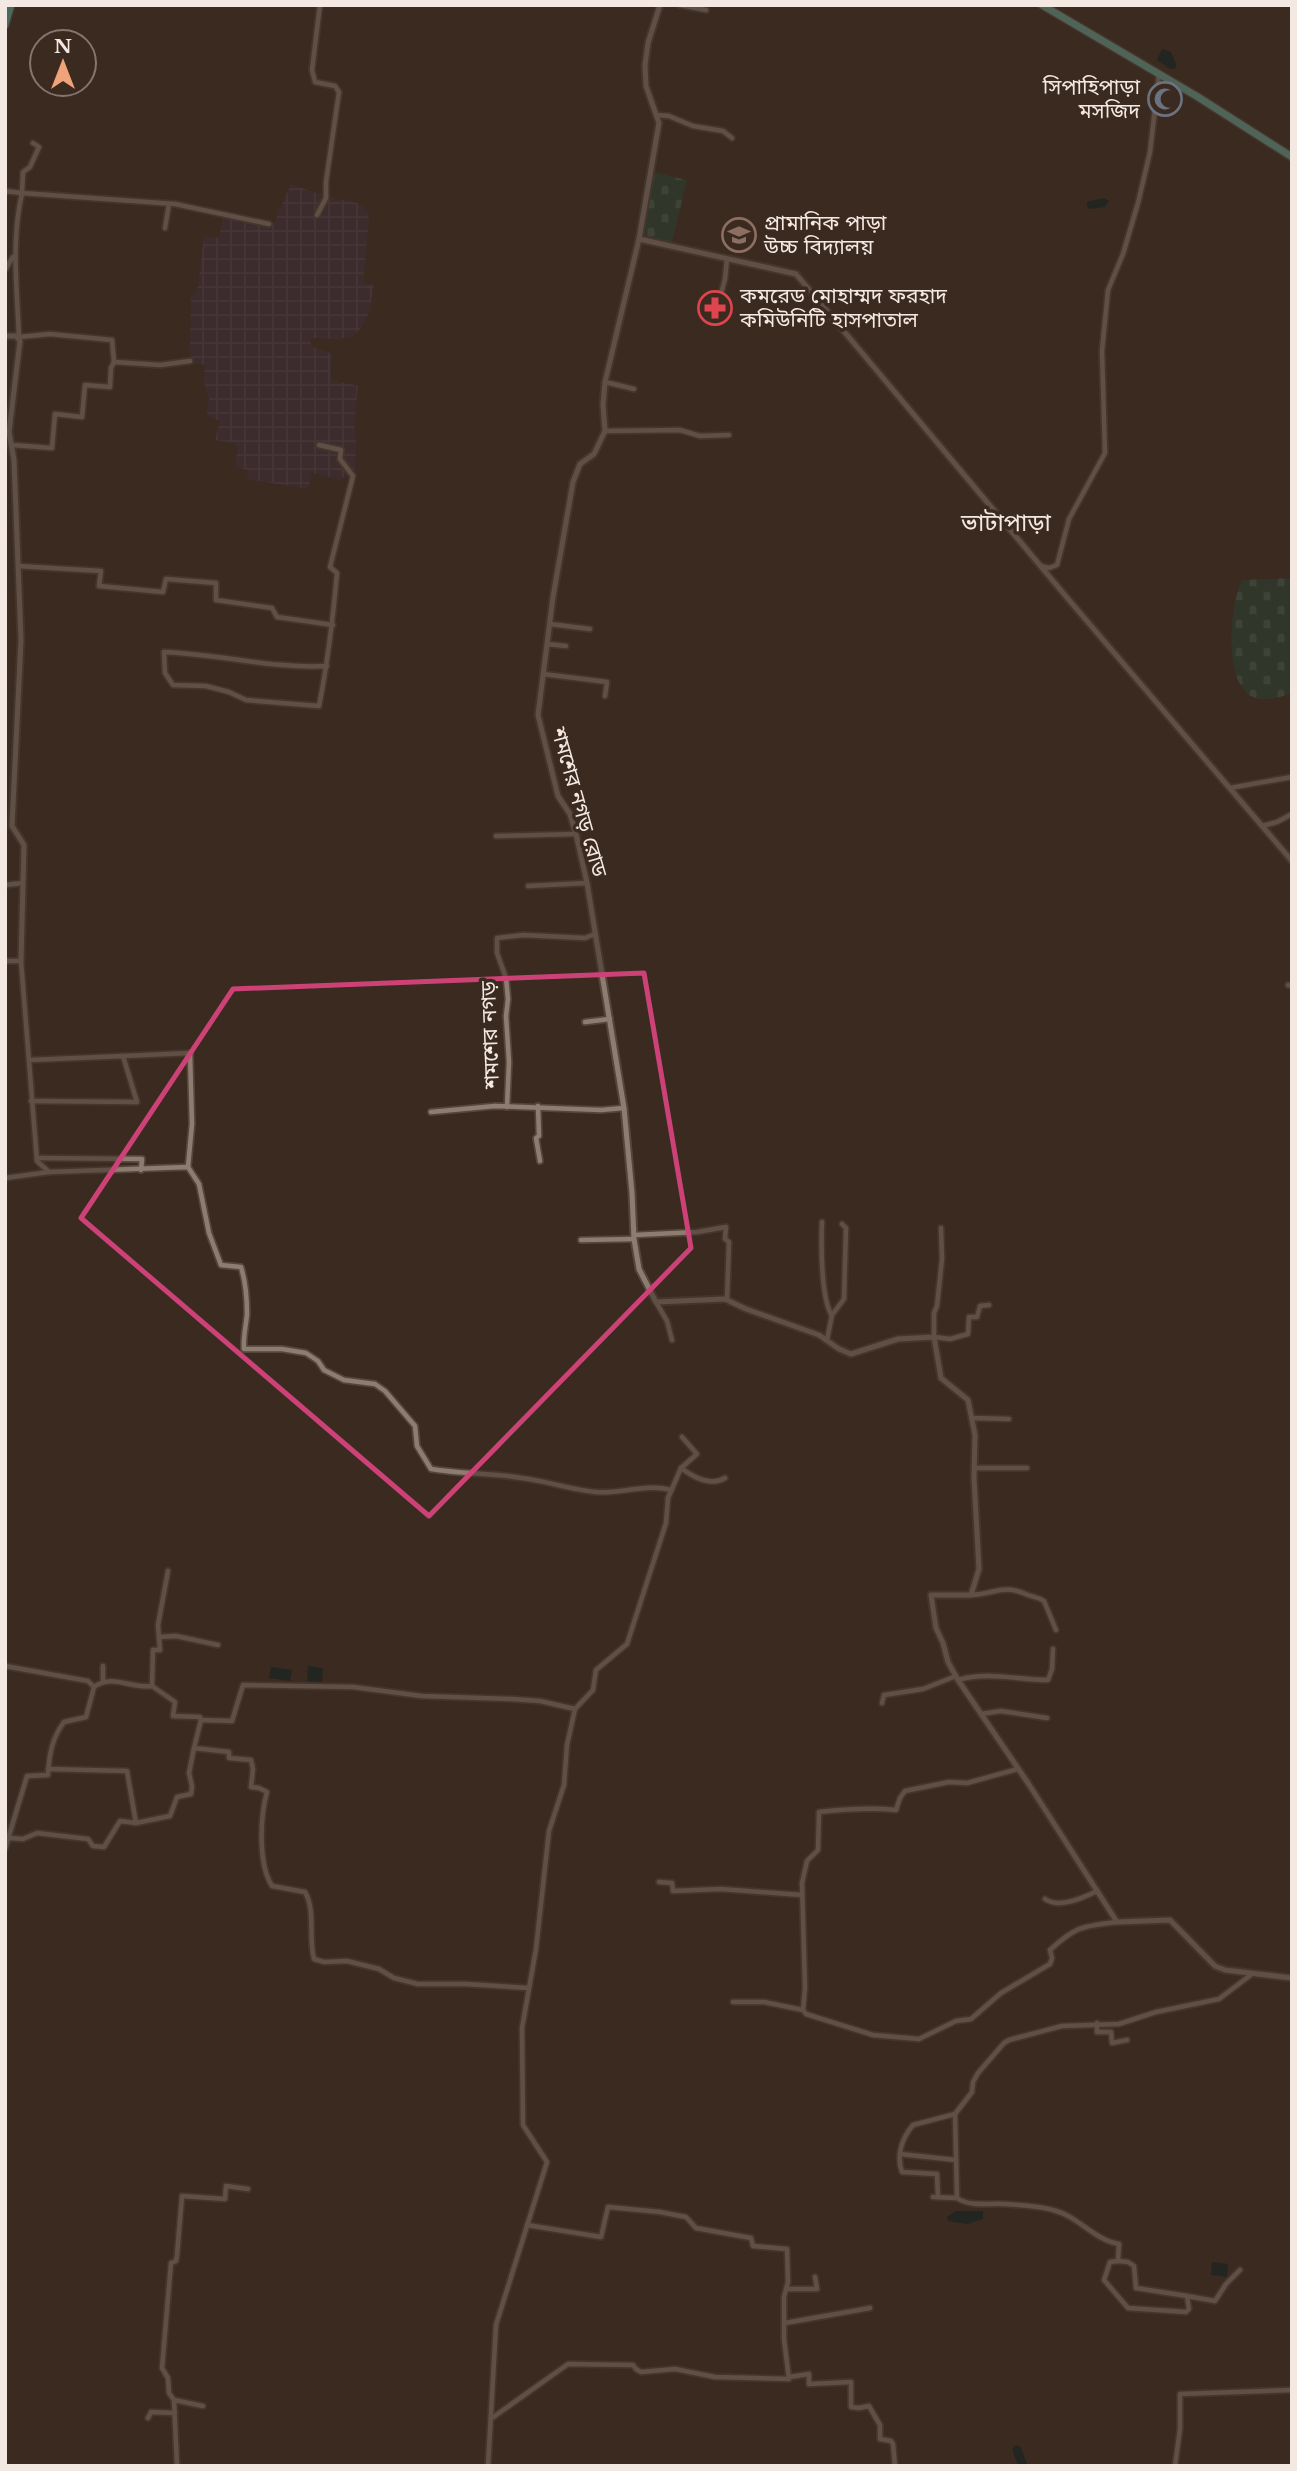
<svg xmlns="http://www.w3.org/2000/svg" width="1297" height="2471" viewBox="0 0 1297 2471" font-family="'Libre Baskerville','Noto Sans Bengali',serif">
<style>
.industrial{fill:url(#industrial-grid)}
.cemetery{fill:url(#cemetery-stones)}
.water{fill:#081f23}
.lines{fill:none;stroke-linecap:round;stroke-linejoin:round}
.river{stroke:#081f23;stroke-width:9}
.minor-casing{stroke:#53463d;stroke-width:8}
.tertiary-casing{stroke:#53463d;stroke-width:9}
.primary-casing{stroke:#53463d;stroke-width:10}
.trunk-casing{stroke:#53463d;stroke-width:10}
.minor{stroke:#8f7c70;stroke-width:4.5}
.tertiary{stroke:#8f7c70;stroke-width:5}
.primary{stroke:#69aa99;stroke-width:7}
.trunk{stroke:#5cb9a6;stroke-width:7}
.marked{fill:none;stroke:#cc4276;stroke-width:5;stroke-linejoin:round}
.labels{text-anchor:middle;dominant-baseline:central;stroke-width:7;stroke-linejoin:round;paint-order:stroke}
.poi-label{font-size:21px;fill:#f4e9e2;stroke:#3a2a20;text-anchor:start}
.street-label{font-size:21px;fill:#f4e9e2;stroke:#3a2a20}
.quarter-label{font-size:24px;fill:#f4e9e2;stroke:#3a2a20}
</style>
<defs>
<pattern id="industrial-grid" width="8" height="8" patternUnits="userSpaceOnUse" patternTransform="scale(1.75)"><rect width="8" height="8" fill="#3f303d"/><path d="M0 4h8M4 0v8" fill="none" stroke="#524450"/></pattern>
<pattern id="cemetery-stones" width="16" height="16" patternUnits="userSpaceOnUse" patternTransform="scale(1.75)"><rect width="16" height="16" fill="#244536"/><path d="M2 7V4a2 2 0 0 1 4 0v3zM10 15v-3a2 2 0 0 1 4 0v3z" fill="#446053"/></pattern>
</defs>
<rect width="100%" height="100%" fill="#3a2a20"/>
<path class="industrial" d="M291,184L327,197L357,203L364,208L368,212L369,221L363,283L374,285L369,312L362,327L353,336L338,339L314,338L310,340L312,347L331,353V380L358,386L354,423L356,446L355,469L340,480L312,473L308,489L247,479L248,470L235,467L238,447L235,443L215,440L220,421L207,415L209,399L204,382L205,365L191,363L190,352L191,296L196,294L198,285L204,236L219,238L223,216L270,227L276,221L278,210L281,207Z"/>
<g class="cemetery">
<path d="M653,172L687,180L672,243L642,237Z"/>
<path d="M1292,578L1291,694C1279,697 1265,702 1253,697C1222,683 1230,605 1242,580Z"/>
</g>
<g class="water">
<path d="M1162,49L1171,52L1176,64L1175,69H1170L1157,60Z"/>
<path d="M1104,198L1109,201L1105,207L1090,209L1087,207V202Z"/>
<path d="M308,1666L323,1668L322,1682L307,1681Z"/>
<path d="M271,1667L292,1670L290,1681L269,1678Z"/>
<path d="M956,2211H983V2219L967,2224L948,2221L947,2217Z"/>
<path d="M1212,2262L1228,2264L1227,2277L1211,2275Z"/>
</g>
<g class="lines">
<path class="river" d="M1017,2450L1023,2466"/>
<g class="minor-casing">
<g id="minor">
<path d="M680,5L706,10"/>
<path d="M656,115L669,116L693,126L723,131L732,138"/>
<path d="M33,143L39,147L30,167L23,172L22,193L175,204L269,224"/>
<path d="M5,191L22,193C11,241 17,289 19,337L50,334L112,340L114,362L160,365L190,361"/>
<path d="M317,215L326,198V182L339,92L335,86L315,82L312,70L320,5"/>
<path d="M165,228L169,204"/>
<path d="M5,270L13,257"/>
<path d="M718,305L725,279L727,259"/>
<path d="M605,382L634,389"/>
<path d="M605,431L680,430L700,436L729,435"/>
<path d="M12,445L52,448L55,414L82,417L85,385L110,387L111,368L114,362"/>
<path d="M319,445L341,450L340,459L353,476L330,567L337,573C333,618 328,661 319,706L246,700L229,692L206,686L173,685L165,673L164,652C218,654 273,669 327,666"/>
<path d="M18,566L101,571L99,586L163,592L166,579L216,583V600L272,608L277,617L333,625"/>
<path d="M1041,566L1049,568L1057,565L1069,519L1105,453L1102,351L1108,290L1123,254L1138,203L1150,152L1159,74"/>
<path d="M550,624L590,629"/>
<path d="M547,644L566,646"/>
<path d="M543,674L607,682L605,696"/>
<path d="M1230,788L1292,777"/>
<path d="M1262,826L1277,822L1292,814"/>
<path d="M496,836L576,834"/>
<path d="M5,885L23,883"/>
<path d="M528,886L587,883"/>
<path d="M5,961H21L37,1161L49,1172L188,1167L199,1184L209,1233L221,1265L241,1267C246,1283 247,1298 247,1314C246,1326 243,1337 244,1349H282L306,1353L318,1361L324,1370L344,1380L375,1384L385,1391L415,1426L417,1446L431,1469C461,1474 492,1473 522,1478C547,1481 572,1490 596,1492C622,1494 647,1483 671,1490"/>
<path d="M1288,985L1292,986"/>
<path d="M585,1022L610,1019"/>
<path d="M123,1056L190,1053L192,1124L188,1167"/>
<path d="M30,1060L123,1056L137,1102L31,1101"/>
<path d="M538,1106L539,1136L536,1138L540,1161"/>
<path d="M507,1107L509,1062L506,1016L508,999L506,978L497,953V938L523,935L585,938L595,934"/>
<path d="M431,1112L495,1106L601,1110L624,1108"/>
<path d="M37,1158L142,1159L141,1170"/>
<path d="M5,1178L49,1172"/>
<path d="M822,1222C821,1244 821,1296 831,1314"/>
<path d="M941,1228L942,1259L937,1306L934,1313V1337L950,1339L968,1334L969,1317H977L980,1306L989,1305"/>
<path d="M634,1235L697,1232L726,1227L725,1239L729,1242L727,1300"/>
<path d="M581,1240L634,1239"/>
<path d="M656,1302L667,1321L672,1340"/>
<path d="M827,1340L832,1315L844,1299L846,1228L842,1224"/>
<path d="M972,1418L1009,1419"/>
<path d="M681,1468L697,1454L682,1437"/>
<path d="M975,1468H1027"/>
<path d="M971,1595C996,1594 1003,1583 1028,1595C1033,1597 1038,1597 1044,1601L1056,1630"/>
<path d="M159,1637L176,1636L218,1645"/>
<path d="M5,1666L88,1681L94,1687C112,1673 131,1689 152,1686L153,1650H160L158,1625L168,1571"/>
<path d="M103,1666V1682"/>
<path d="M958,1680C987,1671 1018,1680 1048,1680L1052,1669L1053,1649"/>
<path d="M152,1686L175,1702L173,1716L200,1717L201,1720"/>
<path d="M882,1703L884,1695L923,1689L956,1676"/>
<path d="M981,1714L1001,1711L1047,1718"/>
<path d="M48,1769L127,1771L136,1823"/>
<path d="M1018,1769L967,1783L949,1782L905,1791L900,1798L896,1810C870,1807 846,1809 819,1812L818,1850L807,1861L802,1883L805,1988L803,2010L806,2014L873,2035L919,2039L956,2021L971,2019L1001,1993L1050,1964L1052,1958L1050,1950C1076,1926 1083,1926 1117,1922"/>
<path d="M9,1838L23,1839L37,1833L88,1839L93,1846L104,1847L120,1821L136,1823L170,1816L177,1797L191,1794L192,1786L189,1773L194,1748"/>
<path d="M5,1849L27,1776L48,1775C49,1755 52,1738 64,1722L86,1717L94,1687"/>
<path d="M659,1882L672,1883L673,1891L721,1889L802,1895"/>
<path d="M1045,1899C1059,1909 1083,1898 1097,1891"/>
<path d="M529,1988L465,1984H418L394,1978L379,1969L347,1961L324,1962L314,1959C308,1937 316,1911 305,1892L272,1886C258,1864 260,1817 267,1792L259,1788L251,1787L253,1769L251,1760L229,1758V1752L194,1748L201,1720L232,1721L243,1685L353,1687L422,1696L512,1699L540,1701L575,1709"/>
<path d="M733,2002H764L803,2010"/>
<path d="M1097,2023V2032H1111L1112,2043L1127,2040"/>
<path d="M900,2154L956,2160"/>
<path d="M933,2197L957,2198L955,2114"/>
<path d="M938,2197L937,2174L902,2172C896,2155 902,2138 913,2125L955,2114L972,2092L973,2082L978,2073L1004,2043L1009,2040L1062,2026L1119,2024L1156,2012L1219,1999L1252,1974"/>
<path d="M957,2198C970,2207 988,2203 1004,2204C1020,2205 1038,2206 1053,2210C1078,2216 1094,2240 1119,2244L1118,2261L1110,2262L1104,2280L1128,2308L1186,2312L1189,2309L1187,2296L1215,2301L1226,2284L1240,2270"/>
<path d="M1118,2261L1128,2262L1134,2266L1136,2288L1187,2296"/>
<path d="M786,2289H817L815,2277"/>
<path d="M785,2323L870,2308"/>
<path d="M789,2377L809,2374V2384L851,2382V2407L859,2408L869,2406L880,2425V2439L891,2441L893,2444L895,2466"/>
<path d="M174,2400L169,2393L168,2378L162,2368L171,2263L176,2261L177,2255L182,2196L225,2199L226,2186L248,2189"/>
<path d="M148,2418L151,2412L175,2413"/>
<path d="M492,2418L568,2364L633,2365L636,2369L641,2372L675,2369L715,2377L789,2379L784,2339V2297L788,2282L787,2249L753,2246L751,2238L696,2228L686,2217L660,2212L608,2207L601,2237L527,2225"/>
<path d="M177,2466L174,2400L203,2406"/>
<path d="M488,2466L496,2325L547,2162L523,2125L522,2028L536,1949L549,1831L564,1785L567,1745L575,1709L593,1690L596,1670L627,1644L666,1523L668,1498L681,1468C693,1477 710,1487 725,1478"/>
<path d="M1175,2466L1180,2429V2394L1292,2390"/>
</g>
</g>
<g class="tertiary-casing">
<g id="tertiary">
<path d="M660,5L648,43L645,65L646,86L659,123L639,239L605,382L603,405L605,431L594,454L580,464L573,482L553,597L538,715L558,796L570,814L576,834L587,883L624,1108L632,1193L634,1239L639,1269L656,1302L725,1299L746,1309L819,1335L839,1349L851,1354L898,1339L934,1337L941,1378L968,1400L975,1435L974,1478L979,1569L971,1595H931L936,1628L943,1643L948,1662L958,1680L1028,1783L1117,1922L1170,1920L1215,1966L1225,1970L1292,1978"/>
<path d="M639,239L796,274L1069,600L1292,861"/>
<path d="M5,336H16L20,341L9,432L14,460L21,640L12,826L24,845L21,961"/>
</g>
</g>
<g class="primary-casing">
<path id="primary" d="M1042,5L1198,97L1292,157"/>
</g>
<g class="trunk-casing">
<path id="trunk" d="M5,25L11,5"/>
</g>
<use href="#minor" class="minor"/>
<use href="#tertiary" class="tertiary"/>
<use href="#primary" class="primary"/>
<use href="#trunk" class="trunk"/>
</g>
<path d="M0 0H1297V2471H0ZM644,973L691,1248L429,1516L81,1218L233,989Z" fill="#3a2a20" fill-opacity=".55" fill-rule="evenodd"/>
<path class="marked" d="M644,973L691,1248L429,1516L81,1218L233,989Z"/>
<defs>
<g id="mosque-ring" transform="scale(1.75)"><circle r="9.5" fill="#3a2a20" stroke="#6b7280" stroke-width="1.5"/><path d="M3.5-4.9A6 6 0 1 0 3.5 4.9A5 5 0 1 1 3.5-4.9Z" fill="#6b7280"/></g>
<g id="university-ring" transform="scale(1.75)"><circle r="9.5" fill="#3a2a20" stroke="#8d6e63" stroke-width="1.5"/><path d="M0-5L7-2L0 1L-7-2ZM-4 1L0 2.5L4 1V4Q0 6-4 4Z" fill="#8d6e63"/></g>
<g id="pharmacy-ring" transform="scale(1.75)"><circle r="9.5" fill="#3a2a20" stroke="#e0444e" stroke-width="1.5"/><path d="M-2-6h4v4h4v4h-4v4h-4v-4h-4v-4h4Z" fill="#e0444e"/></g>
</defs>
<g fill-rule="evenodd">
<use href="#mosque-ring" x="1165" y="99"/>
<use href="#university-ring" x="739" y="235"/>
<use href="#pharmacy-ring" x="715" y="308"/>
</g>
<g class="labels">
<g class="poi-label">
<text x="1140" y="87" text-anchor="end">সিপাহিপাড়া<tspan x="1140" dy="24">মসজিদ</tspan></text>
<text x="764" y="223">প্রামানিক পাড়া<tspan x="764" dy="24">উচ্চ বিদ্যালয়</tspan></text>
<text x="740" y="296">কমরেড মোহাম্মদ ফরহাদ<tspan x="740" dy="24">কমিউনিটি হাসপাতাল</tspan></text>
</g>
<g class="street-label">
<text transform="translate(579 802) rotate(74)">শমশের নগড় রোড</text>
<text transform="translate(490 1035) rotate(-92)">শমশের নগড়</text>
</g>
<g class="quarter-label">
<text x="1006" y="522">ভাটাপাড়া</text>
</g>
</g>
<rect width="1297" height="2471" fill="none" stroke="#f4e9e2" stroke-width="14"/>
<g transform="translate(63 63)"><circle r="33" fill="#3a2a20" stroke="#84766e" stroke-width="2"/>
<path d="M0-5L12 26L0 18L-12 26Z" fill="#f0a279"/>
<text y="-10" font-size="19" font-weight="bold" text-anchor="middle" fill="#f4e9e2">N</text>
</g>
</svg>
